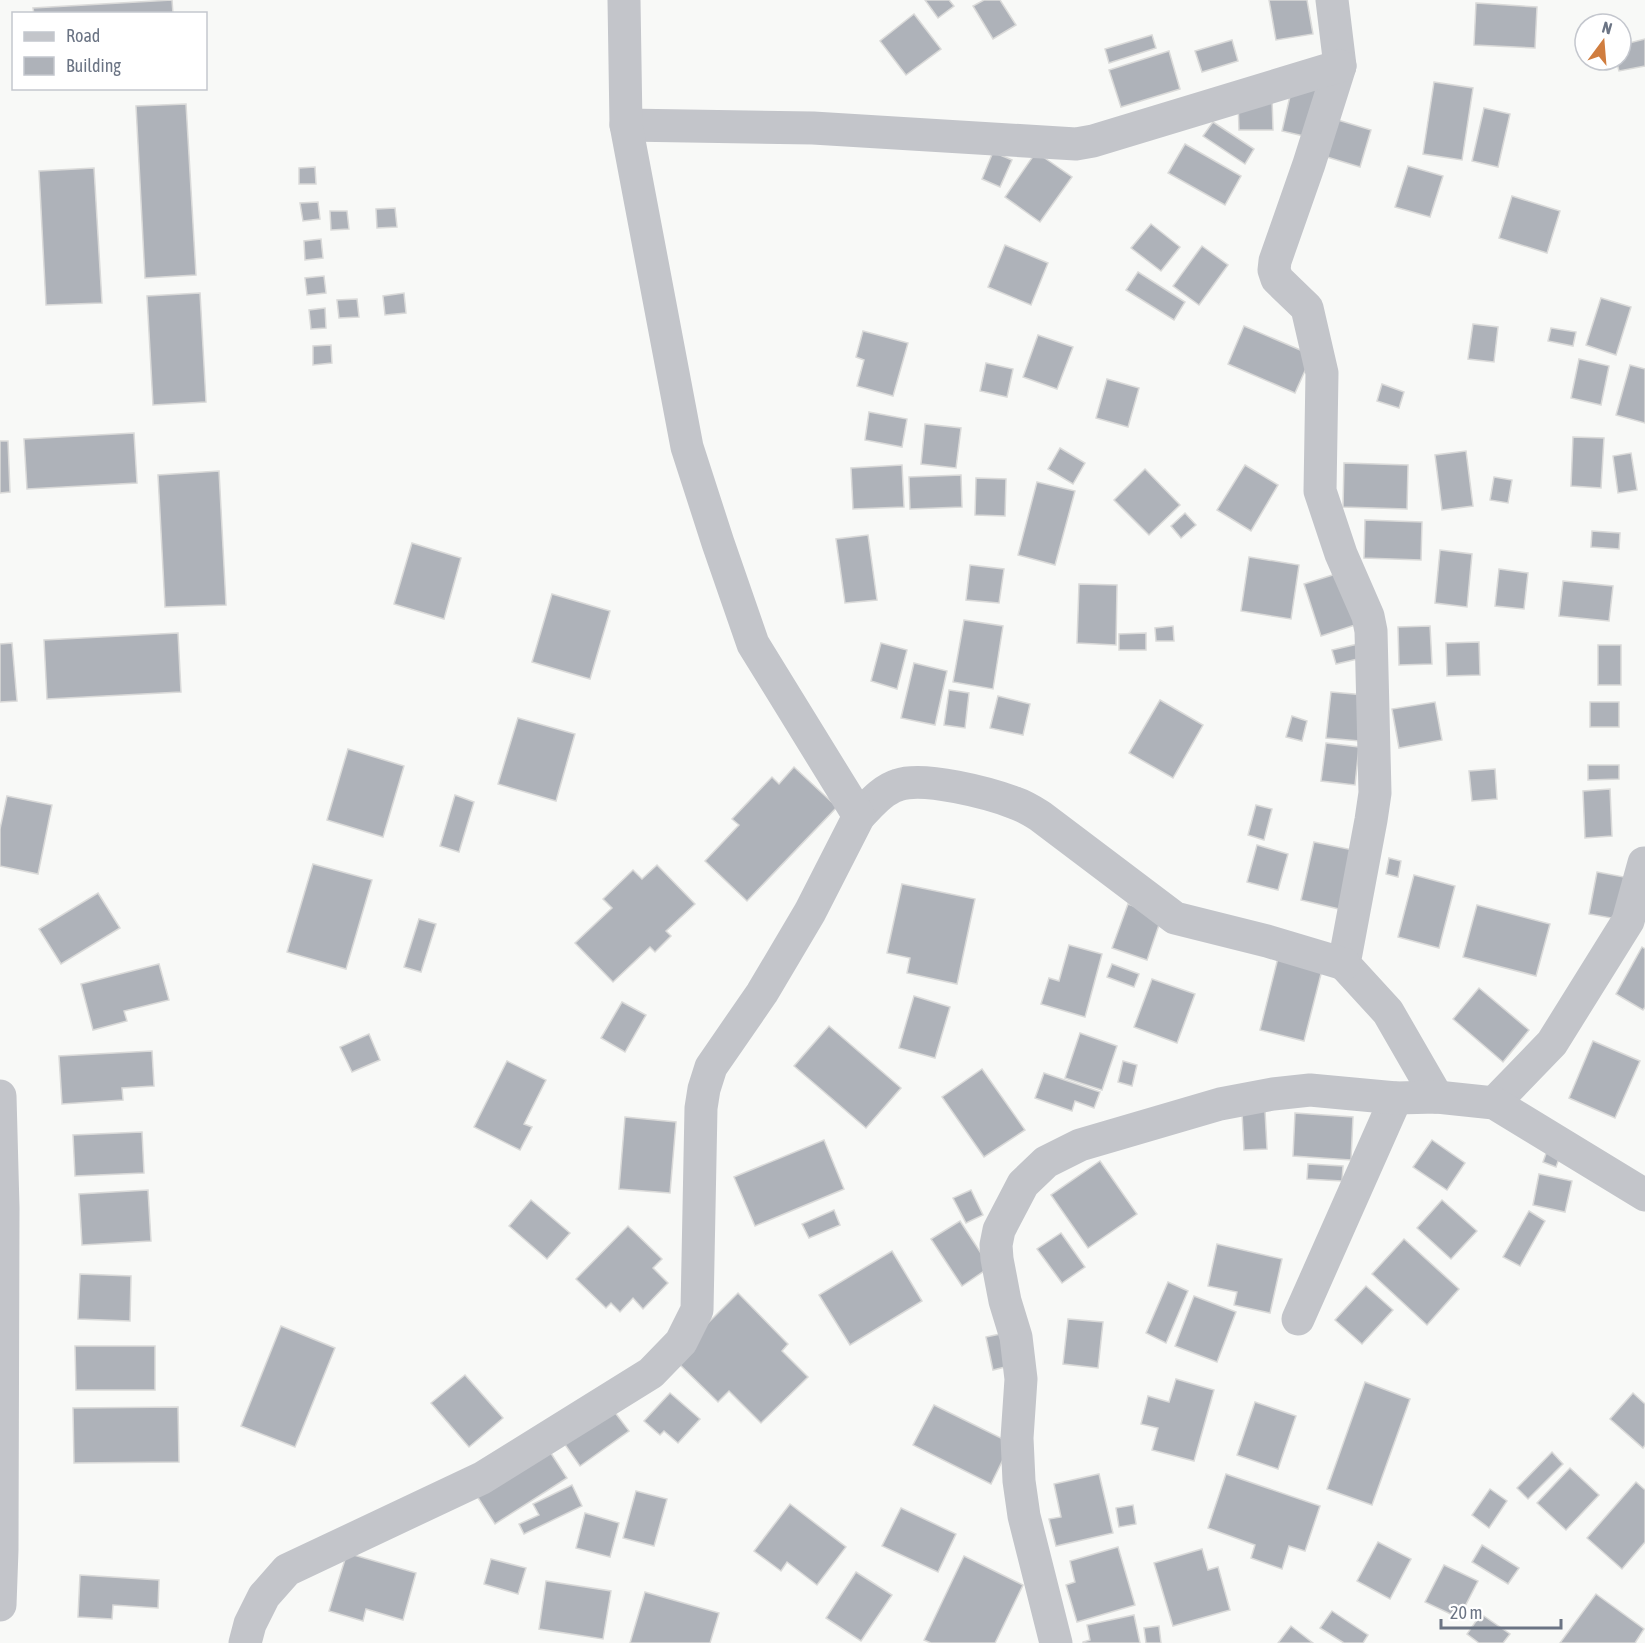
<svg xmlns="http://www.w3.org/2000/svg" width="1645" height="1643" viewBox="0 0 1645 1643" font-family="'Asap Condensed',sans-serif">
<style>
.building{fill:#aeb2b9;stroke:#dadad9;stroke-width:1.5}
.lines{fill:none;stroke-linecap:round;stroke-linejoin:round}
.street{stroke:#c3c5ca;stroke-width:33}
</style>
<rect width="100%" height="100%" fill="#f8f9f7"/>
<g class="building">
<path d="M172,0L173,14H34L33,8Z"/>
<path d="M925,0H949L954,6L938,18Z"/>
<path d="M984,0H1000L1016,25L993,39L973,6Z"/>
<path d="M1269,0H1307L1313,34L1276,40Z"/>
<path d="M1476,3L1537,7L1535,48L1474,45Z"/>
<path d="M914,14L941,49L906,75L880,41Z"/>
<path d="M1152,35L1156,48L1109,63L1105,49Z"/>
<path d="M1645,39V66L1619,71L1616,60H1621V45Z"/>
<path d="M1232,40L1238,61L1202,72L1195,51Z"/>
<path d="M1169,51L1180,89L1121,107L1109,70Z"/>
<path d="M1434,82L1473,88L1462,160L1423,154Z"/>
<path d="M1293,83L1319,90L1308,137L1282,131Z"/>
<path d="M1272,98L1273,130H1239L1238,100Z"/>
<path d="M186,104L196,275L145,278L136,106Z"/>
<path d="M1484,108L1510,114L1498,167L1472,161Z"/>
<path d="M1338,120L1371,130L1360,167L1327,157Z"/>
<path d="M1213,122L1254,149L1245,164L1203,136Z"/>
<path d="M1185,144L1241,176L1225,205L1168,173Z"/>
<path d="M993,152L1012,160L1000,187L982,179Z"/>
<path d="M1036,152L1072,177L1040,222L1005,197Z"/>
<path d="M1408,166L1443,176L1430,217L1395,207Z"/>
<path d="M315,167L316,184H299V168Z"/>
<path d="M94,168L102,303L46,305L39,171Z"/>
<path d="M1512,196L1560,211L1547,253L1499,238Z"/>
<path d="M318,202L320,219L303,221L300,203Z"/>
<path d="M395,208L397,227L377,228L376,209Z"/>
<path d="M330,211H347L349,229L331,230Z"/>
<path d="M1151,224L1180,247L1161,271L1131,248Z"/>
<path d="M321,239L323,258L305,260L304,241Z"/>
<path d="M1005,245L1048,263L1031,305L988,287Z"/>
<path d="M1202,246L1228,265L1199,305L1173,286Z"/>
<path d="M1138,272L1185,302L1174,320L1126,290Z"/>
<path d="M324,276L326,293L307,295L305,278Z"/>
<path d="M200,293L206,402L153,405L147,296Z"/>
<path d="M404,293L406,313L385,315L383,296Z"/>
<path d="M1601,298L1631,307L1616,355L1586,345Z"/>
<path d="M357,299L359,317L339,318L337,300Z"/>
<path d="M325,308L326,328L311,329L309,310Z"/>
<path d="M1473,324L1498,327L1494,362L1468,359Z"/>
<path d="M1244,326L1312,355L1295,393L1228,364Z"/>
<path d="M1551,328L1576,332L1573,346L1548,341Z"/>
<path d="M863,331L908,343L893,396L857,386L864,360L856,357Z"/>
<path d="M1038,335L1073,347L1057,389L1023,377Z"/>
<path d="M331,345L332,363L313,365V346Z"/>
<path d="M1579,359L1609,366L1601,405L1571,398Z"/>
<path d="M986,363L1013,369L1007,397L980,391Z"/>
<path d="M1630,365L1645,369V423L1616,415Z"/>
<path d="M1107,379L1139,388L1128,427L1096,418Z"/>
<path d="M1382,384L1404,392L1399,408L1377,401Z"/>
<path d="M869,412L907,419L902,447L865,440Z"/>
<path d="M925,424L961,428L956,468L921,464Z"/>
<path d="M134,433L137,483L27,489L24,439Z"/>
<path d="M1573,437L1604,438L1601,488L1571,486Z"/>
<path d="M0,441H8L10,492L0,493Z"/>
<path d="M1060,448L1085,463L1073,484L1048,469Z"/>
<path d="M1466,451L1473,506L1442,510L1435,455Z"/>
<path d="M1631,453L1637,490L1618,493L1613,456Z"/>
<path d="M1344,463L1408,465L1407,509L1343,507Z"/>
<path d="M902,465L904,507L853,509L851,468Z"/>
<path d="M1245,465L1278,485L1251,531L1217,510Z"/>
<path d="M1145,469L1180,505L1149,535L1114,500Z"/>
<path d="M219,471L226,605L165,607L158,475Z"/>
<path d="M961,475L962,507L910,509L909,477Z"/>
<path d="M1494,477L1512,480L1508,503L1490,500Z"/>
<path d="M976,478L1006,479L1005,516L975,515Z"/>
<path d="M1037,482L1075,491L1055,565L1018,555Z"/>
<path d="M1185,513L1196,525L1181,538L1171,526Z"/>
<path d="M1365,520L1422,522L1421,560L1364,558Z"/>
<path d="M1592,531L1620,533L1619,549L1591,547Z"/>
<path d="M868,535L877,600L845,603L836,539Z"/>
<path d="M412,543L461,558L444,619L394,604Z"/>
<path d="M1440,550L1472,554L1467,607L1435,603Z"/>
<path d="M1249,557L1299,565L1291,619L1241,611Z"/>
<path d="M970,565L1004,569L999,603L966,600Z"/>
<path d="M1499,569L1528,573L1524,609L1495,606Z"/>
<path d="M1339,573L1355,625L1321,636L1304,584Z"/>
<path d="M1563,581L1613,586L1609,621L1559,616Z"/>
<path d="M1079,584L1117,585L1116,645L1077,643Z"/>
<path d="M552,594L610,611L590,679L532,662Z"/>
<path d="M964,620L1003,626L993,689L953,682Z"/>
<path d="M1173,626L1174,641H1156L1155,628Z"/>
<path d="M1430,626L1432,664L1399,665L1398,627Z"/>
<path d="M178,633L181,692L47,699L44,640Z"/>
<path d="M1146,633V650H1119V634Z"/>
<path d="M1479,642L1480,675L1447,676L1446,643Z"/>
<path d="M12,643L17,701L0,702V644Z"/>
<path d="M881,643L907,650L897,689L871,681Z"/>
<path d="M1358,644L1362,658L1336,664L1332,650Z"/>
<rect x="1598" y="645" width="23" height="40"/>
<path d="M914,663L947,671L935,725L901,718Z"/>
<path d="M949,690L969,693L965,728L944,725Z"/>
<path d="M1331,692L1365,695L1360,741L1326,738Z"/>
<path d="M998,696L1030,704L1023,735L990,728Z"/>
<path d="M1160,700L1203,725L1173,778L1129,753Z"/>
<path d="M1435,702L1442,740L1399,748L1392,709Z"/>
<rect x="1590" y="702" width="29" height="25"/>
<path d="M1292,716L1307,721L1302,741L1286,737Z"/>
<path d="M518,718L575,734L556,801L498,784Z"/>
<path d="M1326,743L1359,747L1355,785L1321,781Z"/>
<path d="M348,749L404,766L383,837L327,820Z"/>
<path d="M1588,765H1619V779L1588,780Z"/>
<path d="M794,767L837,807L747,901L705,861L739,825L732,819L772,777L779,784Z"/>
<path d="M1495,769L1497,799L1472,801L1469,771Z"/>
<path d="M1610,789L1612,836L1585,838L1583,791Z"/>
<path d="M455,795L474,802L459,852L440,846Z"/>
<path d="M7,796L52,805L38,874L0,866V829Z"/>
<path d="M1256,805L1272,809L1264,840L1248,835Z"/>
<path d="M1314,842L1353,850L1339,909L1301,900Z"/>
<path d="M1257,845L1288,854L1278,890L1247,882Z"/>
<path d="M1389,858L1401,861L1398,877L1386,874Z"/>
<path d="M313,864L372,880L346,969L287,952Z"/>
<path d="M657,865L695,904L666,931L671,936L655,952L650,947L613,982L575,943L612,908L603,899L633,870L642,879Z"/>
<path d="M1597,872L1624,877L1617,919L1589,914Z"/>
<path d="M1414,875L1455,886L1439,948L1398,937Z"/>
<path d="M902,884L975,899L957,984L907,973L910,958L887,953Z"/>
<path d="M98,893L120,928L61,964L39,929Z"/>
<path d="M1128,904L1162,916L1147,960L1112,948Z"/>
<path d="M1477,905L1550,924L1536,976L1463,957Z"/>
<path d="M419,919L436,924L421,972L404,967Z"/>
<path d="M1069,945L1102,954L1085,1017L1041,1004L1049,978L1059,981Z"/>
<path d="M1642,947L1645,949V1007L1643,1010L1616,994Z"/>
<path d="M1278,958L1322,970L1304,1041L1260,1030Z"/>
<path d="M159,964L169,1000L124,1011L127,1021L93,1030L81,984Z"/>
<path d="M1112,964L1139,974L1134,987L1107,977Z"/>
<path d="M1152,979L1195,994L1177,1043L1134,1027Z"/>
<path d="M1479,988L1529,1030L1503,1062L1453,1019Z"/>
<path d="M914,996L950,1007L935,1058L899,1048Z"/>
<path d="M622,1002L646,1015L625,1052L601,1038Z"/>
<path d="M829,1026L901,1088L866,1128L794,1066Z"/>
<path d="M1080,1033L1117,1046L1102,1090L1065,1078Z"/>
<path d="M369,1034L380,1060L352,1072L340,1047Z"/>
<path d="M1593,1041L1640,1061L1615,1118L1569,1098Z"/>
<path d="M152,1051L154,1086L122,1088L123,1100L62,1104L59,1056Z"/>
<path d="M507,1061L546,1080L524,1124L532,1127L520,1150L474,1127Z"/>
<path d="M1123,1061L1137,1065L1132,1086L1118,1082Z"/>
<path d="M982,1069L1025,1130L984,1157L942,1097Z"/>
<path d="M1044,1073L1100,1092L1094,1108L1075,1101L1072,1111L1035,1098Z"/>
<path d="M1265,1111L1267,1149L1244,1150L1242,1112Z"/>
<path d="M1295,1113L1353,1117L1351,1160L1293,1156Z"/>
<path d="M625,1117L676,1122L670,1193L619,1189Z"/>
<path d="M142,1132L144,1173L75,1176L73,1135Z"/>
<path d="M824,1140L844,1189L755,1226L734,1177Z"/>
<path d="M1432,1140L1465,1163L1447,1190L1413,1167Z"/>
<path d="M1548,1148L1561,1153L1556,1167L1543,1162Z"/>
<path d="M1100,1161L1137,1214L1088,1248L1051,1195Z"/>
<path d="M1308,1164L1343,1166L1342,1181L1307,1179Z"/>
<path d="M1539,1174L1572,1181L1565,1212L1533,1205Z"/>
<path d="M148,1190L151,1241L82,1245L79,1194Z"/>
<path d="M971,1190L983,1215L966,1223L953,1198Z"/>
<path d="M531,1200L570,1233L547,1259L509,1226Z"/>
<path d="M1442,1200L1477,1231L1451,1259L1417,1228Z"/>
<path d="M834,1210L840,1225L809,1238L802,1224Z"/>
<path d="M1529,1211L1545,1221L1520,1266L1503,1257Z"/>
<path d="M960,1221L990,1267L962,1286L931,1239Z"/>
<path d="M628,1226L662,1259L653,1268L668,1283L643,1309L633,1298L620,1312L611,1303L606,1308L576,1279Z"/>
<path d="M1061,1233L1085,1267L1062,1283L1037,1249Z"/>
<path d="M1404,1239L1459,1289L1427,1325L1372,1274Z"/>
<path d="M1217,1244L1282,1259L1270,1313L1234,1305L1237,1292L1208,1286Z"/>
<path d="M892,1251L922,1301L850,1345L819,1295Z"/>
<path d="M80,1274L131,1276L130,1321L78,1319Z"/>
<path d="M1168,1282L1188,1291L1166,1343L1146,1333Z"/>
<path d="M1366,1286L1393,1310L1362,1344L1335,1320Z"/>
<path d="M738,1293L788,1344L782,1351L808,1377L761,1423L729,1391L718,1402L673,1358Z"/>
<path d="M1194,1296L1236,1312L1217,1362L1175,1346Z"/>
<path d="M1068,1319L1103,1322L1098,1368L1063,1364Z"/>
<path d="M281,1326L335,1348L295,1447L241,1426Z"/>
<path d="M1005,1333L1013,1365L993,1370L986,1337Z"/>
<path d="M75,1346H155V1390H76Z"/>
<path d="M465,1375L503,1418L469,1447L431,1403Z"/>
<path d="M1176,1379L1214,1390L1194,1461L1152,1450L1158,1428L1141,1424L1148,1396L1169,1402Z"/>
<path d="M1365,1382L1410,1399L1372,1505L1327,1489Z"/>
<path d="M670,1393L700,1419L678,1443L664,1431L660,1435L644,1421Z"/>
<path d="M1633,1393L1645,1404V1445L1643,1448L1610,1419Z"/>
<path d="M607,1402L629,1431L580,1466L559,1436Z"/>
<path d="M1255,1402L1296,1416L1278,1469L1237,1455Z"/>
<path d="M934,1405L1011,1443L991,1484L913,1445Z"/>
<path d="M178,1407L179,1462L74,1463L73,1408Z"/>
<path d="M545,1444L567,1478L495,1524L473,1490Z"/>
<path d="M1552,1452L1563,1464L1528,1499L1517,1488Z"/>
<path d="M1570,1468L1599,1495L1566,1530L1537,1503Z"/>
<path d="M1099,1474L1113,1533L1056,1546L1049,1519L1061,1517L1054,1484Z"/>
<path d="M1226,1474L1320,1506L1305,1551L1289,1546L1282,1569L1251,1558L1255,1545L1208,1528Z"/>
<path d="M1636,1482L1645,1490V1542L1622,1569L1587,1538Z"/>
<path d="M572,1485L582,1506L524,1534L519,1524L539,1515L533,1504Z"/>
<path d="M1490,1489L1507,1501L1489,1528L1472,1515Z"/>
<path d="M636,1491L667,1499L654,1546L623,1538Z"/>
<path d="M790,1504L846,1547L817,1585L787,1562L781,1571L754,1551Z"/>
<path d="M1133,1505L1136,1524L1119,1527L1116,1508Z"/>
<path d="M901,1508L956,1534L938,1572L882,1546Z"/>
<path d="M585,1513L619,1523L610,1557L576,1548Z"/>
<path d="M1378,1542L1411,1559L1390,1599L1357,1581Z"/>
<path d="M1482,1545L1519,1568L1508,1584L1472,1562Z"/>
<path d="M1118,1547L1135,1605L1077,1622L1066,1585L1075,1582L1070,1561Z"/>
<path d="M1202,1549L1208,1570L1218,1567L1230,1610L1173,1626L1154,1563Z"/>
<path d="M347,1553L416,1573L403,1620L366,1609L363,1621L329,1611Z"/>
<path d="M964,1556L1023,1585L995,1643H931L924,1640Z"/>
<path d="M491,1559L526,1568L518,1594L484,1584Z"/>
<path d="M1444,1565L1478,1581L1459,1618L1425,1602Z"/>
<path d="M856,1572L892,1595L861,1641L826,1618Z"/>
<path d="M80,1575L159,1580L158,1608L113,1605L112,1619L78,1617Z"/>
<path d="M546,1581L611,1591L603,1639L539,1629Z"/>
<path d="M645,1592L719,1613L710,1643H630Z"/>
<path d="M1596,1594L1644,1629L1635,1643H1560Z"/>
<path d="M1332,1611L1368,1635L1363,1643H1344L1320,1628Z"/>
<path d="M1481,1614L1510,1634L1503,1643H1479L1467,1634Z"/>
<path d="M1134,1615L1140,1643H1083V1642L1090,1640L1087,1625Z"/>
<path d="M1159,1626L1161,1643H1146L1144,1628Z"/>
<path d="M1291,1626L1313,1643H1278Z"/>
</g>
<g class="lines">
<g class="street">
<path d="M1332,0L1340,66L1309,164L1275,261L1274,270L1277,279L1307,308L1322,373L1320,491L1341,554L1368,616L1371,631L1375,793L1371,820L1344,964L1388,1012L1437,1097"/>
<path d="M626,125L813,128L1076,144L1093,141L1340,66"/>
<path d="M859,816C871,804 882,790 898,785C924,776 989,793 1015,803C1024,806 1032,811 1040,816L1175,918L1267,941L1344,964"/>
<path d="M0,1096L3,1208L2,1550L0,1605"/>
<path d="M1494,1103L1552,1043L1628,921L1644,863H1645"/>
<path d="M1298,1319L1396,1098"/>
<path d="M245,1643L250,1624L264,1596L287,1570L482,1478L651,1373L681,1342L697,1310L701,1108L704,1089L711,1067L762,993L810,912L859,816L753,644L718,543L687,447L626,125L624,0"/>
<path d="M1056,1643L1024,1516L1019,1481L1017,1438L1021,1379L1016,1337L1005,1301L997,1259L996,1245L999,1230L1023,1184L1046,1162L1080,1145L1220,1104L1273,1094L1310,1090L1396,1098L1437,1097L1494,1103L1645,1195"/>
</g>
</g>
<rect x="12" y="12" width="195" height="78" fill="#ffffff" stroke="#c4c7ce" stroke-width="1.5"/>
<rect x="24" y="32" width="30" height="9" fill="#c3c5ca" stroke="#c4c7ce" stroke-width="1.5"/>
<text x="66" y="42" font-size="18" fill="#6b7484">Road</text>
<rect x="24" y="57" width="30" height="18" fill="#aeb2b9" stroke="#c4c7ce" stroke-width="1.5"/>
<text x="66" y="72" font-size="18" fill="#6b7484">Building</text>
<g transform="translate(1603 42) rotate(16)"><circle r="28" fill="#ffffff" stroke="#c4c7ce" stroke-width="1.5"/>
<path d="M0-4.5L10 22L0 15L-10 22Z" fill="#d07d3f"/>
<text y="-9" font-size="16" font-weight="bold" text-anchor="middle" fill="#6b7484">N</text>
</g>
<path d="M1441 1619v9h120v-9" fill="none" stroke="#6b7484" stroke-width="3"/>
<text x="1450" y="1619" font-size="18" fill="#6b7484" stroke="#ffffff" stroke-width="4.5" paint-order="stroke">20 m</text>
</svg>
